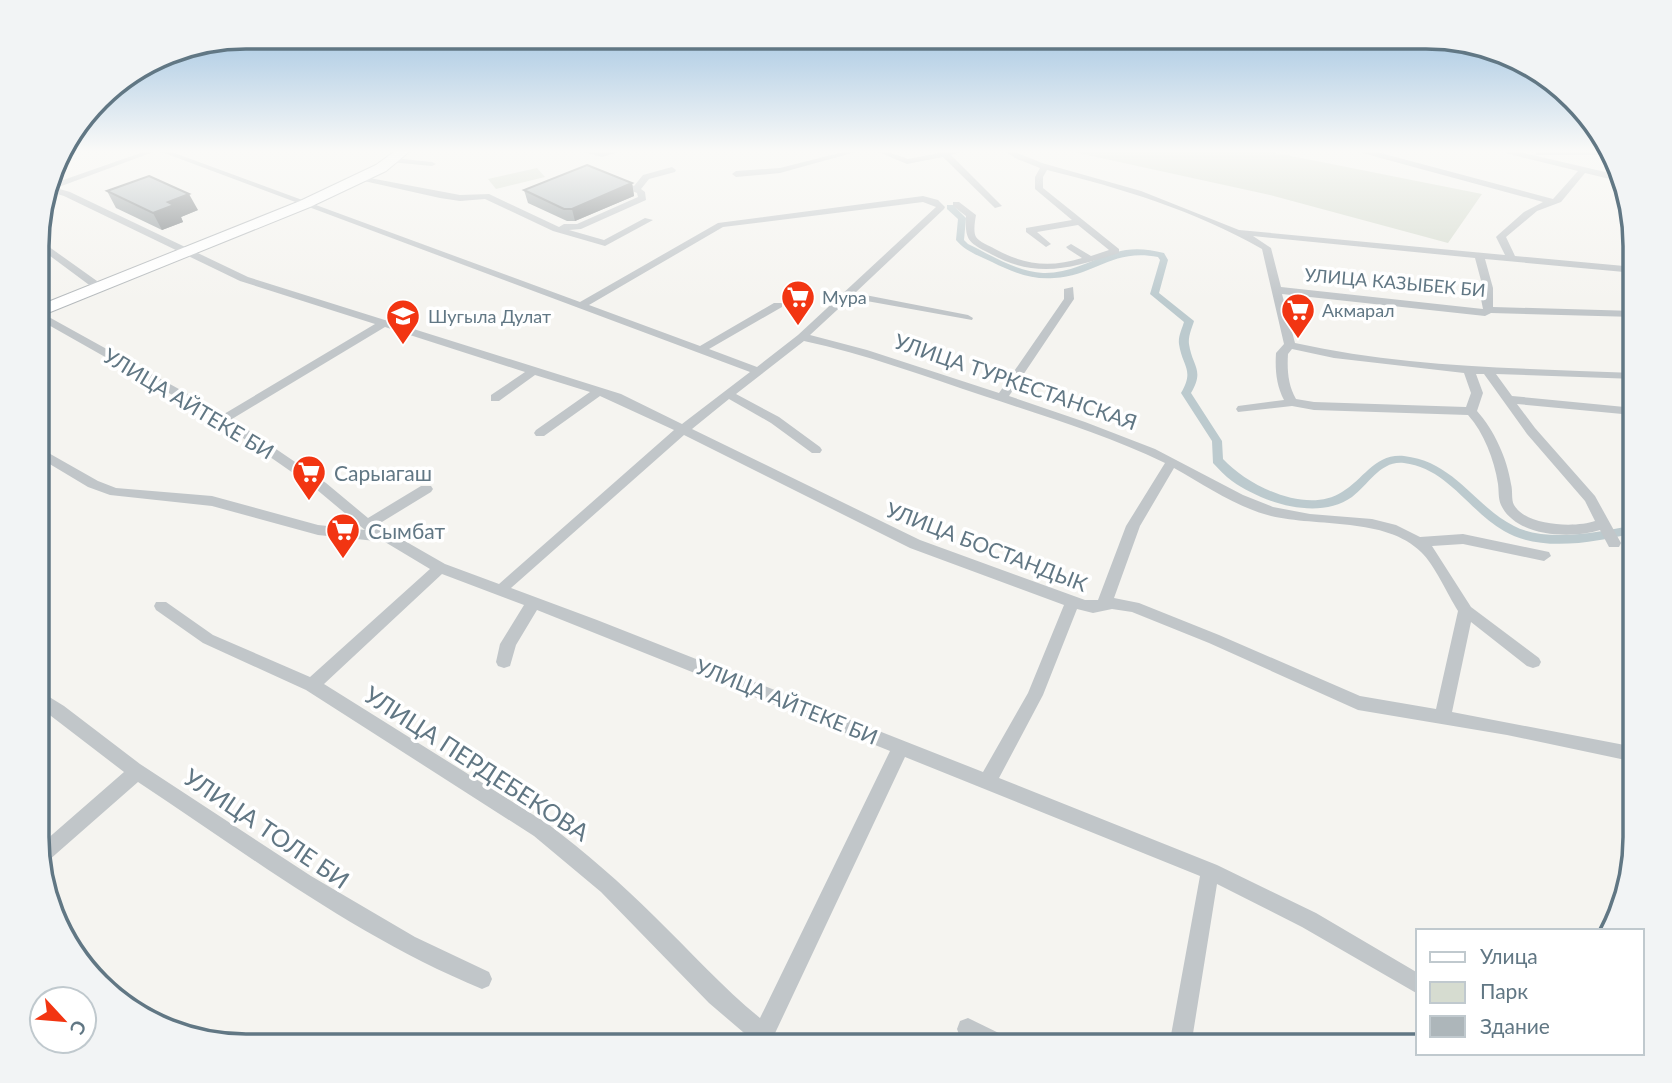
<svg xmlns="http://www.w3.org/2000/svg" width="1672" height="1083" viewBox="0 0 1672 1083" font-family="Lato,sans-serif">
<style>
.green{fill:#d6dcd0}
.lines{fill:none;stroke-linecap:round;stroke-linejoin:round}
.canal{fill:#bccace;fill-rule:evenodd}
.primary-casing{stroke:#b4b9bc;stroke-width:2}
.street{fill:#c1c6c9;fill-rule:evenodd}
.primary{fill:#fff;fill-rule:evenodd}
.wall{fill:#959da0}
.shaded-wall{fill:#797f82}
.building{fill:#adb6ba;stroke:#797f82;stroke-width:2}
.labels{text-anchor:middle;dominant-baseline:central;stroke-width:7;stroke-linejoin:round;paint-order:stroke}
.far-street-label{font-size:18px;fill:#617784;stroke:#fff}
.far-poi-label{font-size:18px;fill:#617784;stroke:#fff;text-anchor:start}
.street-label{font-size:21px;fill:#617784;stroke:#fff}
.poi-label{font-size:21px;fill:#617784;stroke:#fff;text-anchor:start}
.near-street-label{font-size:24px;fill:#617784;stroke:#fff}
.rim{fill:none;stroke:#617784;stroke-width:3.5}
</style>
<rect width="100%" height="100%" fill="#f5f4f0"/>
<g class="green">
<path d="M1069,151H1266L1482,194L1448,243L1270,195Z"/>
<path d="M537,168L545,177L496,189L488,179Z"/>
</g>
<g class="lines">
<path class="canal" d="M947,205H953L966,218L964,240L968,244C991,255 1017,272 1043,273C1073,274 1098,255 1126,250C1139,248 1151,250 1164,253L1168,260L1159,293L1194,321C1192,328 1188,336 1189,344C1192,366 1205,370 1191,393L1222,441L1223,459C1248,486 1307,515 1342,492C1364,479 1375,453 1404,456C1455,462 1473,505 1514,526C1546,543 1601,532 1635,525V533C1595,542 1541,553 1504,531C1469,511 1447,468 1404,463C1381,460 1369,484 1352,497C1318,521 1263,503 1232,481C1225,476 1219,469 1213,463L1212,441L1181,393C1195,370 1182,366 1179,344C1178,336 1182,329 1184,322L1150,294L1160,260L1158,257C1112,248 1095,276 1054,278C1032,280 1012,272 992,262C979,256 965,251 956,240L958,219L947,209Z"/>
<g class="primary-casing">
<path id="primary" d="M395,151H410L386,171L310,207L38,317V306L300,201L376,165Z"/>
</g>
<g class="street">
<path d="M146,151H156L56,188L70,192L248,277L621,394L682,424L750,372L159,151H169L580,302L718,223L923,196L938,200L945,207L944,209L855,293L968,315L973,318L972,320L850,298L810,335L867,350L999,393L1064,299V289L1073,287L1074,299L1009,396L1085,422L1155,449L1243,495L1273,507L1310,514L1372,519L1396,525L1420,537L1463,534L1549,552L1551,556L1544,561L1463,544L1432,546L1471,607L1539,658L1541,662L1539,666L1533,668L1527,666L1471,622L1452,712L1635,747V762L1507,735L1358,710L1209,643L1132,612L1112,609L1093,613L1077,609L1043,695L999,778L1217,865L1316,913L1418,973V994L1302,927L1217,884L1191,1046H1169L1200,876L905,757L769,1046H747L750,1038L709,1003L601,892L534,836L306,690L203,643L156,610L154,606L156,602H166L213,635L310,677L430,569L385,542L318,535L212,506L110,495L88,487L38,457V447L98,481L116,488L212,496L318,525L365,530L316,489L220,422L38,319V311L224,414L375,324L240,281L64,196L47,191L49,185ZM923,202L936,207L798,335L757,367L709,349L782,307V303H774L700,346L589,305L723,227ZM385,327L525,372L491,395V401H499L535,375L590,392L536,430L534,433L536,436H544L600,396L674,430L499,584L445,564L377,525L431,492L433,489L431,486H421L368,518L326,483L232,419ZM804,341C865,354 924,376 984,396C1044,416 1107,435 1165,463L1126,526L1098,600H1085L920,540L692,429L729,399L771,423L812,453H820L822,450L820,447L779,417L736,394ZM684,435L910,548L1064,605L1028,693L983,772L597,620L511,588ZM1174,468C1206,486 1236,507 1271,516C1317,527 1386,517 1421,552C1434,564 1448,595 1458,611L1436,709L1360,696L1219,635L1139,603L1114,598L1140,526ZM442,574L524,605L500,644L496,662L498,666L504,668L510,666L516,645L537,610L890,751L760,1018C722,987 690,951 654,916C621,883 585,852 548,824L324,684Z"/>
<path d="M580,151H622L602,157Z"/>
<path d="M847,151H859L780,173L736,177L732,174L736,171L780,168Z"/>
<path d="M876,151H886L908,159L939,153L938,151H963L951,155L1002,206L995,208L943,157L907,164Z"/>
<path d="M1004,151H1013L1042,163L1141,191L1239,230L1505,255L1496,237L1498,235L1524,212L1543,202L1362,153L1361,151H1373L1553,199L1578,171L1505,153L1504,151H1516L1618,175V181L1585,173L1561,202L1537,211L1506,237L1515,256L1635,267V273L1485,259L1493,288V307L1635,311V317L1491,313L1485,316L1282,294L1295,343C1406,368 1521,368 1635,373V379L1496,374L1512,396L1635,408L1633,415L1517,404L1535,428L1595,496L1621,543L1619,547H1609L1600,530C1571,539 1516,537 1501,505C1498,498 1499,491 1498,484C1494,459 1484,433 1468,415L1314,410L1292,406L1238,412L1236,409L1238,406L1284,400C1276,385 1275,369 1276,353L1284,344L1262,249C1196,211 1121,188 1047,170L1043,177V188L1119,249V253C1071,268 1037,280 989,253C968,242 965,240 966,216L953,206V202H959L976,215C975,221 973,232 976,237C979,242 990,246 995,249C1024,265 1050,268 1082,258L1068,249L1066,247L1071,244L1091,256L1109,250L1078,225L1037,232L1051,244L1046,247L1026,232V228L1072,220L1035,189V177L1040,168L1015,158ZM1253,236L1475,258L1483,288L1481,299L1483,309L1281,287L1271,248ZM1292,349L1334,358L1464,373L1471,393L1466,407L1314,402L1296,399C1288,385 1287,370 1288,354ZM1476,374H1484L1527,434L1585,501L1595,521C1575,528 1526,526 1514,505C1511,499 1513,491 1511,484C1507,458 1494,430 1477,411L1483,393Z"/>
<path d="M1536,151H1610L1612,155H1536Z"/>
<path d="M393,158L432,162L436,164L432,166L390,162L389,160Z"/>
<path d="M672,167L676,170L675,172L649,179L641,189L645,192L646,200L581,229L569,230L604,240L645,218L653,220L605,246L553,231L485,199L460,201L440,198L355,179L359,176L460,195L489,194L559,227L564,224H577L638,197L637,193L613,183V179H619L634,186L643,175Z"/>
<path d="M38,239L104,286V290H96L38,247Z"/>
<path d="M38,690L64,706L140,764L311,876L415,937L489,972L492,979L489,986L482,989C358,938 250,856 138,782L40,868L38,847L124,772L38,706Z"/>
<path d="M968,1018L1009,1038L1012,1046H979L960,1037L957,1029L960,1021Z"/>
</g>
<use href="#primary" class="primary"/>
</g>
<g class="wall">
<path d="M632,183L634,196L575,221H567L528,203L524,190Z"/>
<path d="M107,191L198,210L181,217L183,222L162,230L116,208Z"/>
</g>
<g class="shaded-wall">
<path d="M632,183L634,196L575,221L572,209Z"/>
<path d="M189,194L198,210L181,217L183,222L162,230L153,213L168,202Z"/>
</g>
<g class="building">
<path d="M587,165L632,183L572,209H564L524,190Z"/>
<path d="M149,176L189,194L168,202L174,205L153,213L107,191Z"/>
</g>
<linearGradient id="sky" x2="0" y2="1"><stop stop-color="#96bdde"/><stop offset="0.5" stop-color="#fafaf8"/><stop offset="1" stop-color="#fafaf8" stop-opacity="0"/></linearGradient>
<rect width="1672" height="302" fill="url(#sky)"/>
<defs>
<g id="supermarket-pin" transform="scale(1.75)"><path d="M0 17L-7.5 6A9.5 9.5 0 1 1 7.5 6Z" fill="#f23512" stroke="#fff"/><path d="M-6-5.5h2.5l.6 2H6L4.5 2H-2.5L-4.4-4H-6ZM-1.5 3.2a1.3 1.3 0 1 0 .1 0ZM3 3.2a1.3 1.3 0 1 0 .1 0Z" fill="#fff"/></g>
<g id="school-pin" transform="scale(1.75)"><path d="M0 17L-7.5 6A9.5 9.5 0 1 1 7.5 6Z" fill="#f23512" stroke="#fff"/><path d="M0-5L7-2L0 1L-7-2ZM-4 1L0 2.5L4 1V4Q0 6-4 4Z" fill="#fff"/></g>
</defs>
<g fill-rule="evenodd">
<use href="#supermarket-pin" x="798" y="297"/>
<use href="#supermarket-pin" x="1298" y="310"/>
<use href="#school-pin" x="403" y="316"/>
<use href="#supermarket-pin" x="309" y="472"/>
<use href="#supermarket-pin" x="343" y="530"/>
</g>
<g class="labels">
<g class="far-street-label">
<text transform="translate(1395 282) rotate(5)">УЛИЦА КАЗЫБЕК БИ</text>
</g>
<g class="far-poi-label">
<text x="822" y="297">Мура</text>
<text x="1322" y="310">Акмарал</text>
<text x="428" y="316">Шугыла Дулат</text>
</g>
<g class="street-label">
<text transform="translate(1016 381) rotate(19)">УЛИЦА ТУРКЕСТАНСКАЯ</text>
<text transform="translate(189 403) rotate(31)">УЛИЦА АЙТЕКЕ БИ</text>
<text transform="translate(987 546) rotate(21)">УЛИЦА БОСТАНДЫК</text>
<text transform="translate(787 701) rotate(22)">УЛИЦА АЙТЕКЕ БИ</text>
</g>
<g class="poi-label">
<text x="334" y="472">Сарыагаш</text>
<text x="368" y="530">Сымбат</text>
</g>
<g class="near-street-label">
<text transform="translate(477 763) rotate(33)">УЛИЦА ПЕРДЕБЕКОВА</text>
<text transform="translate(267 828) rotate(34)">УЛИЦА ТОЛЕ БИ</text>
</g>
</g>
<path d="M0 0H1672V1083H0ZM246 49H1426A197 197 0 0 1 1623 246V837A197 197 0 0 1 1426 1034H246A197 197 0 0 1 49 837V246A197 197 0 0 1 246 49Z" fill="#f2f4f5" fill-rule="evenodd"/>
<path class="rim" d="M246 49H1426A197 197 0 0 1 1623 246V837A197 197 0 0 1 1426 1034H246A197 197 0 0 1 49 837V246A197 197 0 0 1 246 49Z"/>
<rect x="1416" y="929" width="228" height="126" fill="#ffffff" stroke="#c0c9ce" stroke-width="2"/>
<rect x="1430" y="952" width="35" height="10" fill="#ffffff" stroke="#c0c9ce" stroke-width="2"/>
<text x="1480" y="964" font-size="21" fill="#617784">Улица</text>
<rect x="1430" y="982" width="35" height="21" fill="#d6dcd0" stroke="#c0c9ce" stroke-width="2"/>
<text x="1480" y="999" font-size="21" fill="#617784">Парк</text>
<rect x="1430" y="1016" width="35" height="21" fill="#adb6ba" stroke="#c0c9ce" stroke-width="2"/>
<text x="1480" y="1034" font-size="21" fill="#617784">Здание</text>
<g transform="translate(63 1020) rotate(116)"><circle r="33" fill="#ffffff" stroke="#c0c9ce" stroke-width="2"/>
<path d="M0-5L12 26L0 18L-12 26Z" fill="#f23512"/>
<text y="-10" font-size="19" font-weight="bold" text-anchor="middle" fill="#617784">С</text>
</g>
</svg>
